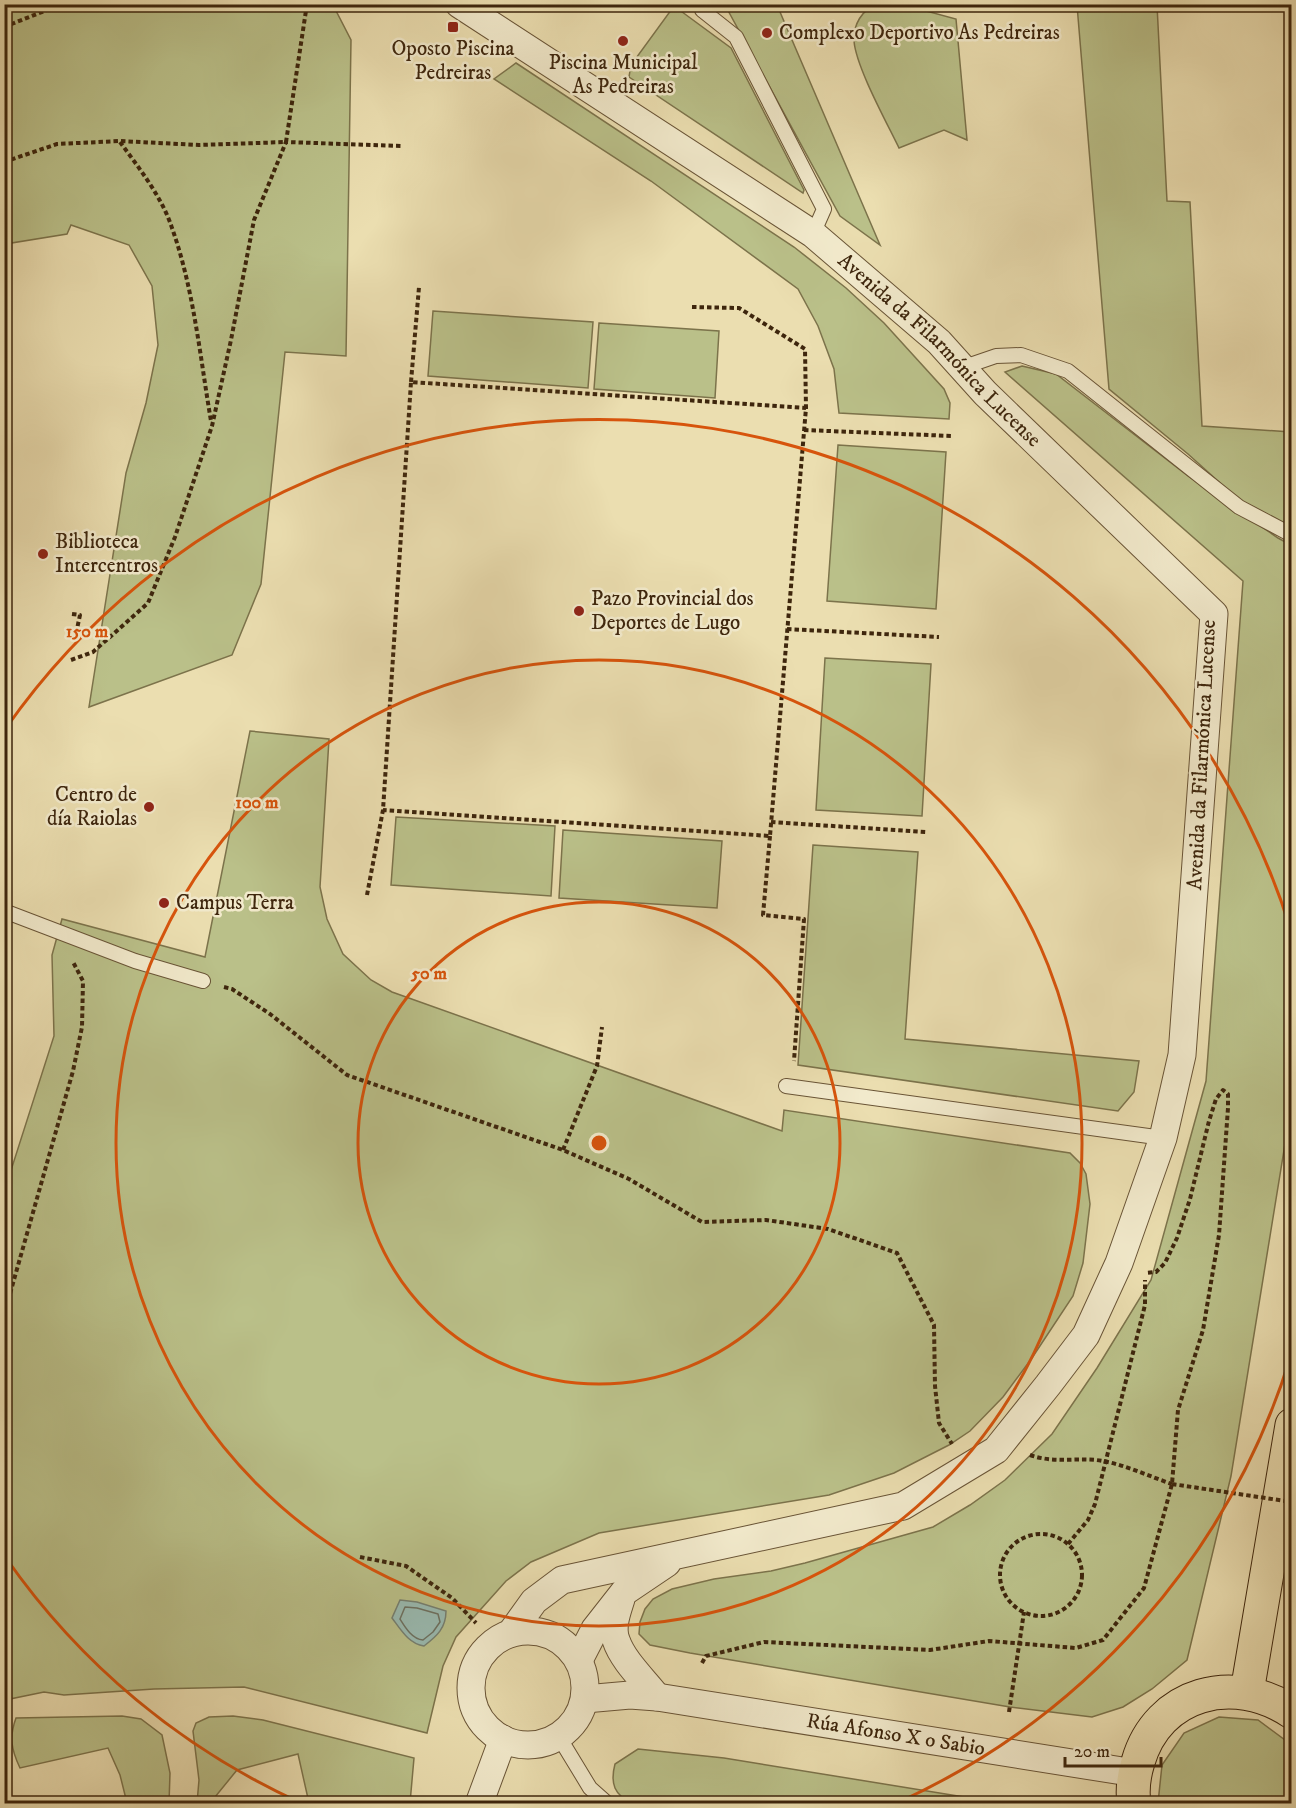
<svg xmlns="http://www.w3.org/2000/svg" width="1296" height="1808" viewBox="0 0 1296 1808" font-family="'IM FELL DW Pica',serif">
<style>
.green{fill:#bac089;stroke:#7c734b;stroke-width:1.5}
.water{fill:#99bbb2;stroke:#757f70;stroke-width:1.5}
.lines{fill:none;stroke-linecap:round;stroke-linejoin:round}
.shore{stroke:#6c7060;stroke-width:1.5}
.lane-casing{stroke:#695436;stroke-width:16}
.street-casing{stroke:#695436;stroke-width:29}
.highway-casing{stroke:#3e260d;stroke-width:35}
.path{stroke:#3e260d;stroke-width:4;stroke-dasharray:4.5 3;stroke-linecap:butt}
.lane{stroke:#f2eacc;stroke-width:14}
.street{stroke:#f2eacc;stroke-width:27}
.highway{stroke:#ebdeb0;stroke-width:33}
.path-bridge{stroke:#3e260d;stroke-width:4;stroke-dasharray:4.5 3;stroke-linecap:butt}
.ring{fill:none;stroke:#d7540c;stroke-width:3}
.poi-dot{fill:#8f2418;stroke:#f2eacc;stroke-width:2}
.labels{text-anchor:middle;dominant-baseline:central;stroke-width:5;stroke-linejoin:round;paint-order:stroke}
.poi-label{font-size:21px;fill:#3e260d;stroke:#f2eacc;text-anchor:start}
.street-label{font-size:21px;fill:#3e260d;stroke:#f2eacc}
.centre{fill:#d7540c;stroke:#f2eacc;stroke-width:3}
.ring-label{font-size:18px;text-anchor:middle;font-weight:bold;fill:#d7540c;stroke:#f2eacc;stroke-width:5;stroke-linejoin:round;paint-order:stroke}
</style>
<rect width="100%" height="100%" fill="#ebdeb0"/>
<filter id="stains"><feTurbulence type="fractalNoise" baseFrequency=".00333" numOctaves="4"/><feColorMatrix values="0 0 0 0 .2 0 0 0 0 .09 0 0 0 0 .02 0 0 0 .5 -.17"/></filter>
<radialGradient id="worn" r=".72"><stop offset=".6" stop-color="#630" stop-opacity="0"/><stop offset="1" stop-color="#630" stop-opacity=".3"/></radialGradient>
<g class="green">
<path d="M5,4L333,5L351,40L346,356L285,352L261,584L232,655L89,707L126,473L146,403L158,345L152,286L129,245L71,225L67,234L5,244Z"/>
<path d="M725,5H777L880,245L840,216Z"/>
<path d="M877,5H904L956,19L967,140L944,130L899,148C887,123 856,67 854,41C853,25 862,9 877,5Z"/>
<path d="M1077,5H1157L1167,201L1190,202L1202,426L1291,432V527L1238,499L1188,454L1109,389Z"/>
<path d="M674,6L731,48L804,190L803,193L629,77L631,65Z"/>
<path d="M516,63L794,247L846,288L884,323L944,389L950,403L949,419L839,413L834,369L818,326L798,289L651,181L494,79Z"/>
<path d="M433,311L593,322L588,388L428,376Z"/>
<path d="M599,323L719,331L715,398L594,389Z"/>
<path d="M1022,366L1056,374L1188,476L1278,538L1291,545V1107L1231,1476L1187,1660L1152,1689L1123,1707L1092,1717L1010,1707L690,1653L650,1645L639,1634L640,1622L645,1609L653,1599L672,1589L714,1579L771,1571L805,1563L933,1527L970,1505L1005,1480L1052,1434L1097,1368L1151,1280L1206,1081L1243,581L1005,372Z"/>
<path d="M838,445L946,452L936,609L827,601Z"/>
<path d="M825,658L931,664L922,816L816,810Z"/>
<path d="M250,731L329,739L320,887L327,919L343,954L371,980L392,992L782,1131L784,1110L1070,1153L1080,1163L1086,1174L1090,1204L1083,1263L1073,1296L1032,1358L1003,1397L970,1431L949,1445L894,1473L829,1495L599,1533L531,1562L506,1581L456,1637L443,1666L427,1733L244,1687L154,1689L64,1695L44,1692L5,1700V1189L54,1036L52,955L62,919L205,957Z"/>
<path d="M396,817L555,826L551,896L391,885Z"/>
<path d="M563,830L722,841L717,908L559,898Z"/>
<path d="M813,845L918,852L905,1039L1139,1061L1134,1092L1118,1111L798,1065Z"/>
<path d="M122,1716L141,1719L162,1735L170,1773L169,1803H127L120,1775L108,1748L20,1768C11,1749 9,1737 16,1718Z"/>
<path d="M233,1716L263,1720L414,1758L410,1803H309L298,1754L237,1770L215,1797V1803H197L199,1780L193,1731L196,1723L209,1717Z"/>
<path d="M1219,1717L1258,1720L1289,1743L1292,1748L1291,1803H1158L1162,1765L1184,1733Z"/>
<path d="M638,1749L724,1758L1001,1803H633C614,1796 610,1783 615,1764Z"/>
</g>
<path class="water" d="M400,1600L417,1602L446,1611C446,1628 437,1636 424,1646C409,1644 401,1630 392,1618Z"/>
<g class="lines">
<path class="shore" d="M405,1607L417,1608L438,1614L440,1622L433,1632L423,1640C412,1639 405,1627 400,1619Z"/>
<g class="lane-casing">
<g id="lane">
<path d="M702,10L736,37L824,209L813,234"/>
<path d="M961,368L996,356L1021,355L1068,371L1239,507L1292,535"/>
<path d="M4,911L135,961L203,981"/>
<path d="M786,1086L1163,1138"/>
<path d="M559,1737L590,1788L608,1804"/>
</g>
</g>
<g class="street-casing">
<g id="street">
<path id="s1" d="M459,4L813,234L939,342L985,393L1214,614L1182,1055L1163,1138L1119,1263L1086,1335L1048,1385L996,1450L903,1506L562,1580L534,1601L511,1633"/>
<path d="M621,1599C617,1612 611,1627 616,1640C623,1661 644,1680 657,1697"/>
<circle cx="528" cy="1688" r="57"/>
<path d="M579,1660L595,1629L624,1592L667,1563"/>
<path id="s2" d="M585,1699L630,1695L657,1697L1135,1773"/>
<path d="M479,1804L503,1739"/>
</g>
</g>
<g class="highway-casing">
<g id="highway">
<path d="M1247,1692L1292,1425"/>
<path d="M1134,1804C1132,1790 1134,1775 1138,1762C1158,1692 1234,1673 1292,1712"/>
</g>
</g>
<g class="path">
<path d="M4,27L62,4"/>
<path d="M120,142C139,168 162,197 172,228C194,290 200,357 211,421"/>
<path d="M4,162L57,144L120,141L199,145L286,142L307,4"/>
<path d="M692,307L739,308L805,349L806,408"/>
<path d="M411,382L419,287"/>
<path d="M804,430L952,436"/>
<path d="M72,614L80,615L74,643"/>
<path d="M787,629L939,637"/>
<path d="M71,660L93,652L148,603L175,537L212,426L231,340L254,220L286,142L401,146"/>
<path d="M771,822L926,832"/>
<path d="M770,836L763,915L804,919L794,1061"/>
<path d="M367,895L383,810L411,382L806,408L770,836L383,810"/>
<path d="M224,987L232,989L270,1014L347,1075L563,1150L629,1179L702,1222L766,1220L828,1229L897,1253L934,1325L935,1386L939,1423L952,1444"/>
<path d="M563,1150L597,1066L602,1027"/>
<path d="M4,1315L73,1071L82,1027L83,981L73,962"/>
<path d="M1030,1455C1052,1463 1073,1458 1096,1460C1122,1463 1148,1476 1172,1484"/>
<circle cx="1041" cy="1575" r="41"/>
<path d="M1068,1544L1088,1520L1095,1504L1145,1305V1280"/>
<path d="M360,1557L406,1566L452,1598L476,1623"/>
<path d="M702,1663L706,1656L764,1642L930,1650L989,1641L1076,1648L1103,1640L1144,1588L1172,1484L1178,1410L1203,1330L1219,1235L1228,1108V1094L1223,1090L1216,1099L1209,1121L1190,1199L1177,1238L1165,1263L1156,1272L1146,1273"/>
<path d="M1009,1712L1024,1612"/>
</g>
<use href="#lane" class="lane"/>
<use href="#street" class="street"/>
<use href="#highway" class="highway"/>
<path class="path-bridge" d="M1172,1484L1292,1502"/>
</g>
<g class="ring">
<circle cx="599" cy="1143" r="241"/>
<circle cx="599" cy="1143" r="483"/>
<path d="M1291 1355A724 724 0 0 1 899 1802M299 1802A724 724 0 0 1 6 1558M6 728A724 724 0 0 1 1291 931"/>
</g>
<g class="poi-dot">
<rect x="447" y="21" width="12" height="12" rx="3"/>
<circle cx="767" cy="33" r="6"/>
<circle cx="623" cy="41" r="6"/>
<circle cx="43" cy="554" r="6"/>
<circle cx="579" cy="611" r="6"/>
<circle cx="149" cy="807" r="6"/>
<circle cx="164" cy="903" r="6"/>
</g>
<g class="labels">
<g class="poi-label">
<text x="779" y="33">Complexo Deportivo As Pedreiras</text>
<text x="453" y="49" text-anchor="middle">Oposto Piscina<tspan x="453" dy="24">Pedreiras</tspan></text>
<text x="623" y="63" text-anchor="middle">Piscina Municipal<tspan x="623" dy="24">As Pedreiras</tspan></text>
<text x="55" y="542">Biblioteca<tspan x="55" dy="24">Intercentros</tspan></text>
<text x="591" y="599">Pazo Provincial dos<tspan x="591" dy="24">Deportes de Lugo</tspan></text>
<text x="137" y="795" text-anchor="end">Centro de<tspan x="137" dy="24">día Raiolas</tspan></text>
<text x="176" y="903">Campus Terra</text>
</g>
<g class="street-label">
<text stroke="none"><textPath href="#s1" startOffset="594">Avenida da Filarmónica Lucense</textPath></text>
<text transform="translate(1202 755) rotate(-87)">Avenida da Filarmónica Lucense</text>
<text stroke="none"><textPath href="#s2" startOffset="314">Rúa Afonso X o Sabio</textPath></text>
</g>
</g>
<circle cx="599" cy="1143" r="9" class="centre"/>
<g class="ring-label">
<text x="87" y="637">150 m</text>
<text x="257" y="808">100 m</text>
<text x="429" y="979">50 m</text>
</g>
<rect width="1296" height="1808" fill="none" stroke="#ebdeb0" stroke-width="24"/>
<rect x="6" y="6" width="1284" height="1796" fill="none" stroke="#3e260d" stroke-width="3"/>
<rect x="12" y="12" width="1272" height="1784" fill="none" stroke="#3e260d" stroke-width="1.5"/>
<path d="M1065 1757v9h96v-9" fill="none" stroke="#3e260d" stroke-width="3"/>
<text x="1074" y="1757" font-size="18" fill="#3e260d" stroke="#f2eacc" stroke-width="4.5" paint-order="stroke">20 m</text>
<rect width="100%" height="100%" filter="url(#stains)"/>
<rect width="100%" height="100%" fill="url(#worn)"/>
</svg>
